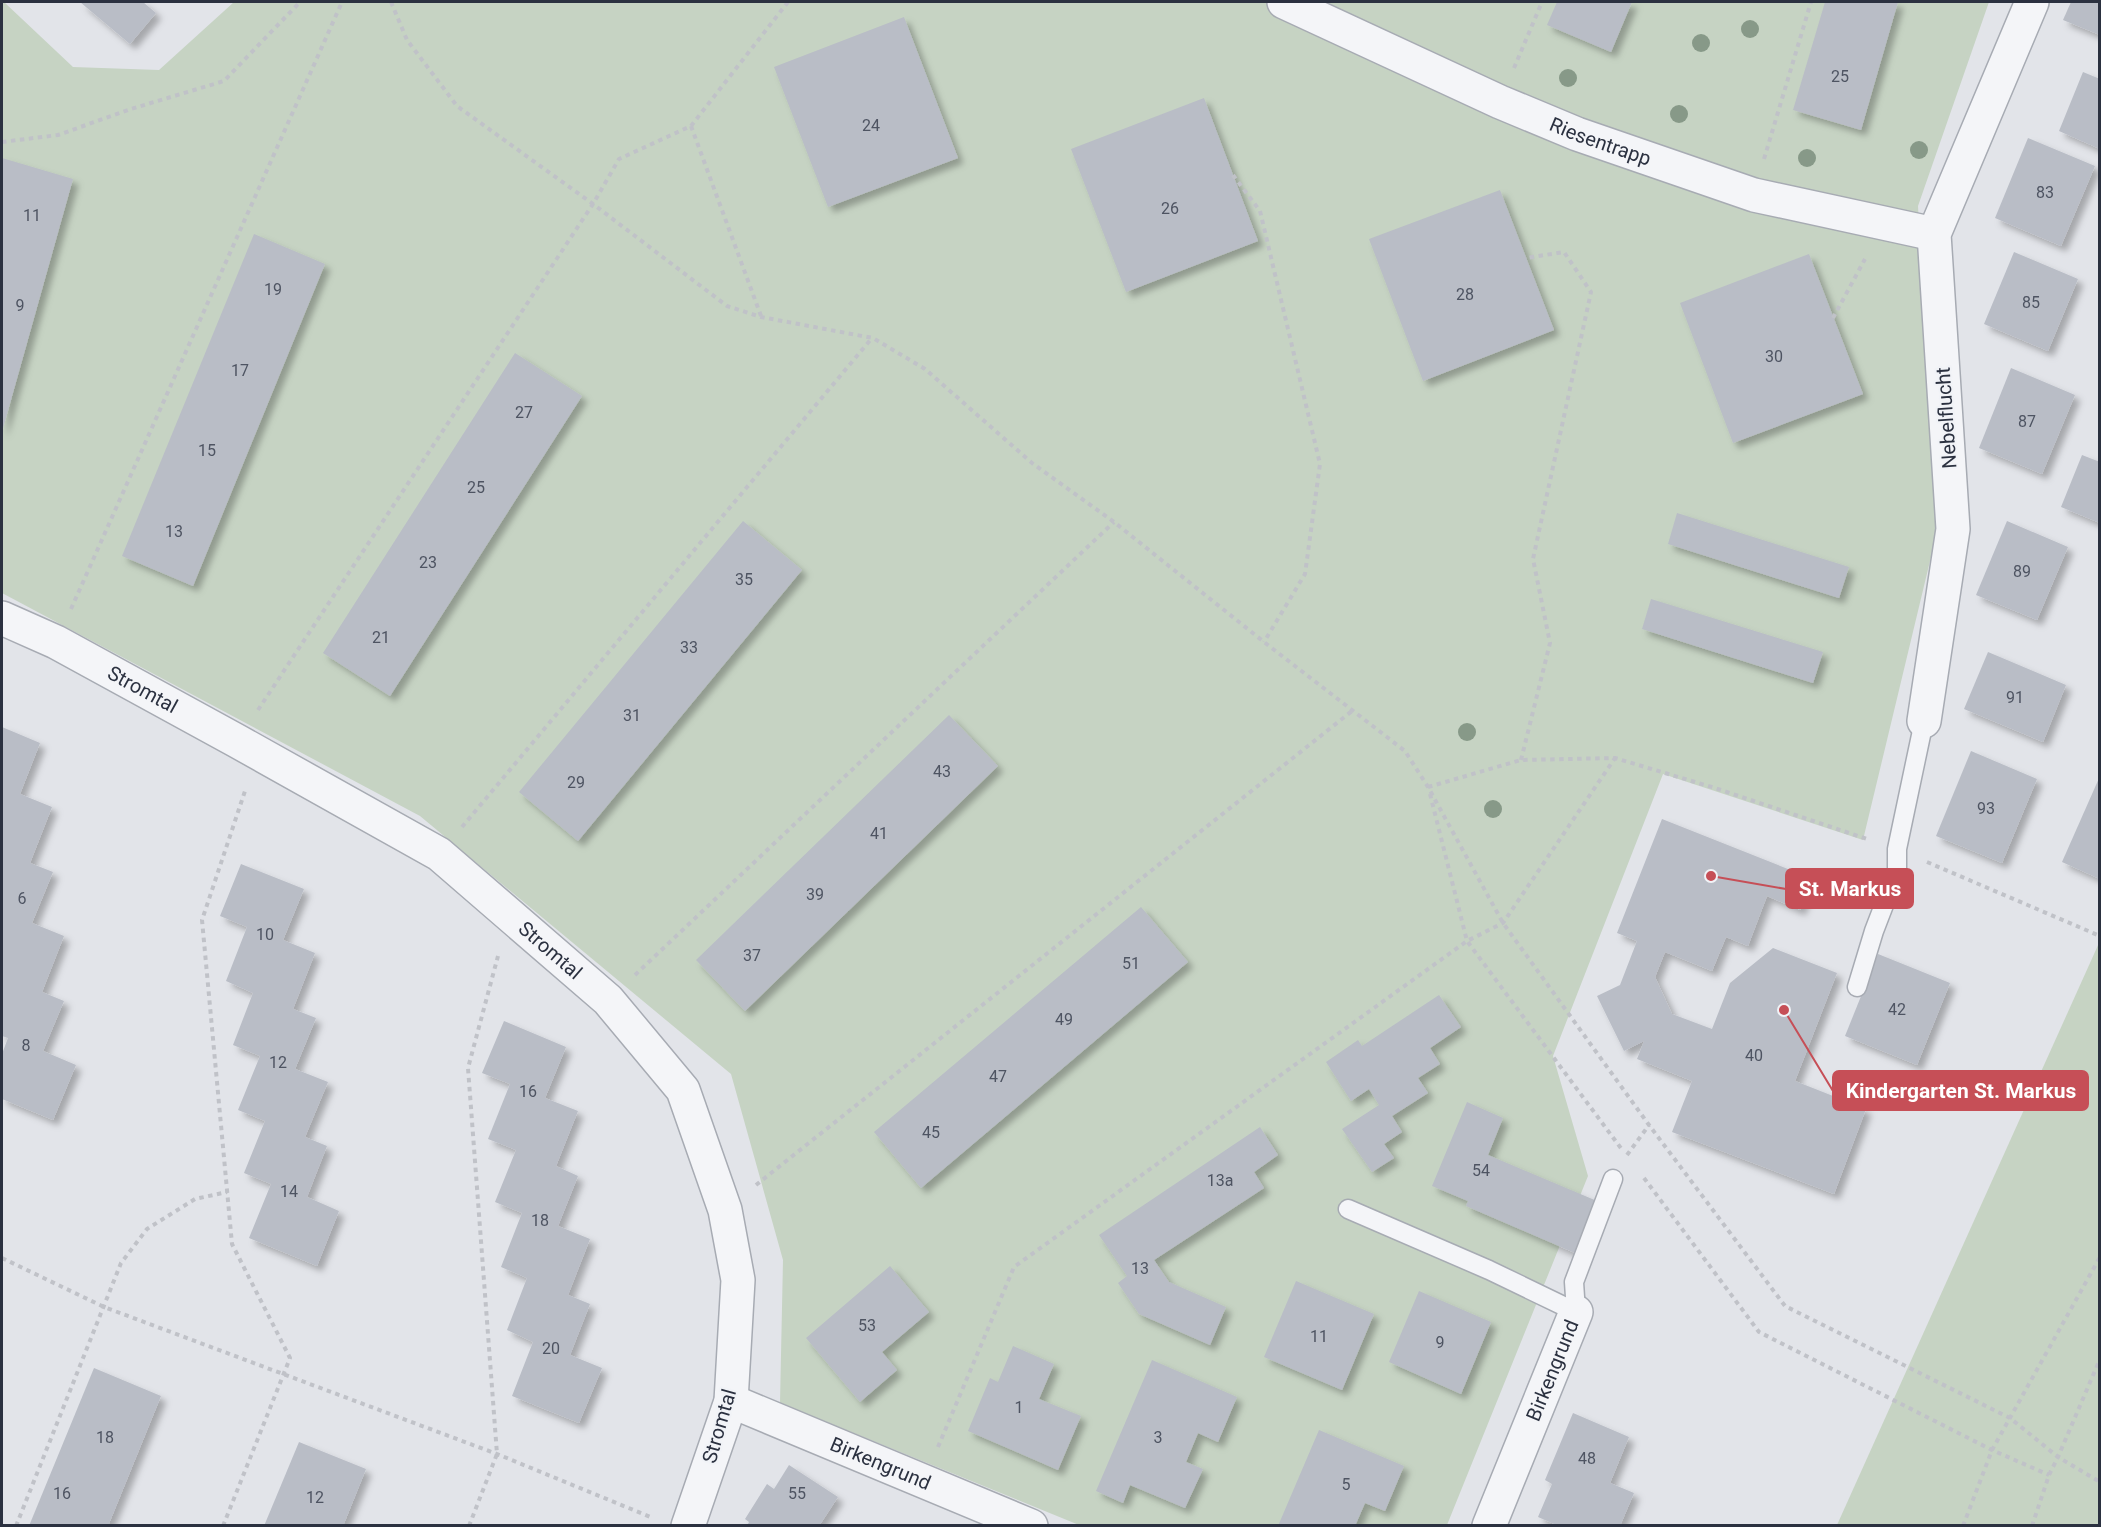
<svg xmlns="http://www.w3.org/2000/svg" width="2101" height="1527" viewBox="0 0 2101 1527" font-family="Roboto,sans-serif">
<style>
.green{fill:#c6d3c3}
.building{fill:#b9bdc6;filter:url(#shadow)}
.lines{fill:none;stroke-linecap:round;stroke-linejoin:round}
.service-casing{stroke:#a7abb3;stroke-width:21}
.minor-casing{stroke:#a7abb3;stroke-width:36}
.path{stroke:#c0c2c8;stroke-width:4;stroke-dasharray:4.5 4.5;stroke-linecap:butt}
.service{stroke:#f4f5f8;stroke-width:18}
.minor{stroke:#f4f5f8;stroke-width:33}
.tree{fill:#879988}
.labels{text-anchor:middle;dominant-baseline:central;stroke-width:4.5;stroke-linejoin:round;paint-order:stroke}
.number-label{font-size:16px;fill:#4e5462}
.street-label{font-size:20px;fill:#2b3140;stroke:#f1f3f7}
.leader{fill:none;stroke:#c64f57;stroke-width:2}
.callout-dot{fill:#c64f57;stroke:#f1f3f7;stroke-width:2}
.callout{fill:#c64f57;stroke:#c64f57;stroke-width:2}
.callout-label{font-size:21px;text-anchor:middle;font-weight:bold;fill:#fff}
</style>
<defs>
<filter id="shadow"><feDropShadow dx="5.5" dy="5.5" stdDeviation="3" flood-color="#0004"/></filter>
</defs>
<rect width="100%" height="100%" fill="#e2e4e9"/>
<g class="green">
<path d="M2,2H4L73,67L159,70L234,2H1989L1918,206L1936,536L1863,840L1663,774L1553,1056L1588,1176L1447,1525H1079L780,1403L783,1260L731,1074L420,816L2,593Z"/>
<path d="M2099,943V1525H1837Z"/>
</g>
<g class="building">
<path d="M80,2H143L156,13L130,44Z"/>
<path d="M1557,2H1632L1611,52L1547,25Z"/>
<path d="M1825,2H1898L1861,130L1793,110Z"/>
<path d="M2071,2H2100V35L2063,20Z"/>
<path d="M904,17L958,158L828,207L774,67Z"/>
<path d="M2083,72L2100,79V149L2059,131Z"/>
<path d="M1204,98L1258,241L1126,292L1071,149Z"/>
<path d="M2028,138L2095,166L2061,246L1995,218Z"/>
<path d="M2,158L73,179L2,432Z"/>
<path d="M1500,190L1554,330L1423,381L1369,239Z"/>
<path d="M254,234L325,264L193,586L122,556Z"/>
<path d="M2014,252L2078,279L2048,351L1984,324Z"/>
<path d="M1809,254L1863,394L1733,443L1680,303Z"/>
<path d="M515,353L582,396L390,696L323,653Z"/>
<path d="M2011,368L2075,395L2042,474L1979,448Z"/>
<path d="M2082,455L2100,462V523L2061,507Z"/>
<path d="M1677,513L1849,567L1839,598L1668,544Z"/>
<path d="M743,521L802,570L578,841L519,792Z"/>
<path d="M2007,521L2068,547L2037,620L1976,595Z"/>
<path d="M1651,599L1823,652L1813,683L1642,629Z"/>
<path d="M1988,652L2066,685L2043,742L1964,709Z"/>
<path d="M949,715L998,766L745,1011L696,960Z"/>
<path d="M2,727L40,743L20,794L52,807L30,863L53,872L32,923L64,936L42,992L64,1001L43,1051L76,1065L53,1120L2,1099V1054L8,1038L2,1036Z"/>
<path d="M1971,751L2037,779L2002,863L1936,836Z"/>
<path d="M2100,776V879L2062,862Z"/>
<path d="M1662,819L1813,879L1800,910L1767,896L1748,946L1726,937L1712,971L1665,952L1655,977L1672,1014L1712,1029L1730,983L1773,948L1837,973L1795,1081L1866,1109L1834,1194L1672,1132L1692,1081L1637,1059L1644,1041L1624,1051L1597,996L1620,985L1637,941L1617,933Z"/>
<path d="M241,864L304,889L283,940L315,953L293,1009L316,1018L295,1069L328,1082L305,1137L327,1146L307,1197L339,1211L317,1266L249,1238L271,1184L244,1173L265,1121L238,1110L260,1056L233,1045L253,993L226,981L247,927L220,916Z"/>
<path d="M1141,907L1188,962L921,1188L874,1132Z"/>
<path d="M1878,954L1950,983L1917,1065L1845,1036Z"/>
<path d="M1439,995L1461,1027L1430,1048L1440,1064L1418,1078L1428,1093L1392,1116L1402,1132L1384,1144L1394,1158L1372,1172L1342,1129L1379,1105L1369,1089L1351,1101L1326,1062L1358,1040L1362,1046Z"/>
<path d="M504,1021L566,1047L545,1098L578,1111L556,1166L578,1176L558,1226L590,1239L568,1295L590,1304L570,1355L602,1368L579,1423L512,1396L533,1342L507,1330L527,1278L501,1267L522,1213L495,1202L516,1150L488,1139L510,1084L482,1073Z"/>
<path d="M1467,1102L1503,1118L1488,1155L1597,1201L1575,1253L1466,1206L1468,1201L1432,1186Z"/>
<path d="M1260,1127L1278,1155L1254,1172L1264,1188L1154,1260L1169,1282L1226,1307L1210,1345L1139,1314L1118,1283L1127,1276L1099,1235Z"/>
<path d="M890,1266L929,1312L882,1352L897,1370L860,1402L806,1338Z"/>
<path d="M1296,1281L1374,1314L1342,1390L1264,1357Z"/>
<path d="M1419,1291L1491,1322L1461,1394L1389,1362Z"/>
<path d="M1013,1346L1054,1364L1039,1399L1081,1416L1058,1470L968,1431L990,1378L998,1382Z"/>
<path d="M1152,1360L1237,1397L1218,1442L1198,1433L1186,1462L1203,1469L1185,1508L1130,1485L1123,1503L1096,1491Z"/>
<path d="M94,1368L161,1396L108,1526H29Z"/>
<path d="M1573,1413L1629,1437L1610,1483L1634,1493L1620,1526H1559L1538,1517L1552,1484L1545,1480Z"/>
<path d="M1319,1430L1404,1466L1385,1511L1365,1503L1355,1526H1278Z"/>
<path d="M299,1442L366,1469L343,1526H264Z"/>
<path d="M789,1465L838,1497L819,1526H747L749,1522L745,1519L767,1484L774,1489Z"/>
</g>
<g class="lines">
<g class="service-casing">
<g id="service">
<path d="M1857,987L1874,931L1897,871V849L1924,721"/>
<path d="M1348,1209L1489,1270L1576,1312"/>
<path d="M1576,1312L1574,1282L1613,1179"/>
</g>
</g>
<g class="minor-casing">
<g id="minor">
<path id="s1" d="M1284,2L1500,102L1577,134L1754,195L1934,234"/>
<path id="s2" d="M2,618L56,642L237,741L439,854L608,1000L683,1090L725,1210L738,1280L731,1401L688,1526"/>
<path d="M1924,721L1953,529L1934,234L2032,2"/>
<path id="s3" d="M731,1401L1031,1526"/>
<path id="s4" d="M1489,1526L1576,1312"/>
</g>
</g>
<g class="path">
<path d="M391,2L407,40L457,106L593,204L727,306L761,317L873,338L925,369L1032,463L1114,522L1264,642L1405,751L1428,787L1503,923L1649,1125L1785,1306L2010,1418L2058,1457L2100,1482"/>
<path d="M1514,68L1542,2"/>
<path d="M691,126L761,316"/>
<path d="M2,142L58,135L131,109L224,81L300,2"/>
<path d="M1764,159L1811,2"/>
<path d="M1233,175L1260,211L1320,464L1305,574L1264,642"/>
<path d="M1833,318L1865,259"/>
<path d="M71,609L342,2"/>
<path d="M258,710L593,204L619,159L691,126L788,2"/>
<path d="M1521,760L1550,643L1533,559L1591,292L1564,252L1526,258"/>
<path d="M1428,787L1521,760L1615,758L1715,788L1870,840"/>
<path d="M1430,794L1467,941L1623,1151"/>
<path d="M462,827L872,338"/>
<path d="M1927,862L2100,936"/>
<path d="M635,975L1114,522"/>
<path d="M1627,1155L1649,1125"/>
<path d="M1644,1178L1759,1332L1992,1450L2049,1475"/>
<path d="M756,1185L1352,711"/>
<path d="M2,1258L104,1307L497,1454L653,1518"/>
<path d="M938,1447L1014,1267L1467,941L1503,923L1615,758"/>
<path d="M16,1526L121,1263L147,1229L195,1199L227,1192"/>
<path d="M223,1526L290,1358L232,1244L202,920L246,788"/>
<path d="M469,1526L497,1454L468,1068L498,956"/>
<path d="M1963,1526L1992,1450L2100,1257"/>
<path d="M2032,1526L2049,1475L2058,1457L2100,1359"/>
</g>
<use href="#service" class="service"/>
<use href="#minor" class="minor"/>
</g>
<g class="tree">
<circle cx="1750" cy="29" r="9"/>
<circle cx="1701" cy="43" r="9"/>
<circle cx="1568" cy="78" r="9"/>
<circle cx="1679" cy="114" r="9"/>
<circle cx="1919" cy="150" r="9"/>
<circle cx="1807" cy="158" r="9"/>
<circle cx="1467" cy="732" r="9"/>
<circle cx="1493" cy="809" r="9"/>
</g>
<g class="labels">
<g class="number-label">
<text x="1840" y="76">25</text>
<text x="871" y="125">24</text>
<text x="2045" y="192">83</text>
<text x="1170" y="208">26</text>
<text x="32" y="215">11</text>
<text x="273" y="289">19</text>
<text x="1465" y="294">28</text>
<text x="2031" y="302">85</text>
<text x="20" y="305">9</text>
<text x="1774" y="356">30</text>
<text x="240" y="370">17</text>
<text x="524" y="412">27</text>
<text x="2027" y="421">87</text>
<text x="207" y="450">15</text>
<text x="476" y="487">25</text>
<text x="174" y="531">13</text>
<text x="428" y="562">23</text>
<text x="2022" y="571">89</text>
<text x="744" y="579">35</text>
<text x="381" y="637">21</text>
<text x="689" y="647">33</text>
<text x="2015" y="697">91</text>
<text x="632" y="715">31</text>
<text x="942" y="771">43</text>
<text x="576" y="782">29</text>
<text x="1986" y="808">93</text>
<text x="879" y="833">41</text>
<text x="815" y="894">39</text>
<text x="22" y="898">6</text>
<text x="265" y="934">10</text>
<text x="752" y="955">37</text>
<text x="1131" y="963">51</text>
<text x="1897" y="1009">42</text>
<text x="1064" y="1019">49</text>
<text x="26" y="1045">8</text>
<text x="1754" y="1055">40</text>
<text x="278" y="1062">12</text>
<text x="998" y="1076">47</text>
<text x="528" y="1091">16</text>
<text x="931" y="1132">45</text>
<text x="1481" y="1170">54</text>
<text x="1220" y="1180">13a</text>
<text x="289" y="1191">14</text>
<text x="540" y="1220">18</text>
<text x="1140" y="1268">13</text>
<text x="867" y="1325">53</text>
<text x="1319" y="1336">11</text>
<text x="1440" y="1342">9</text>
<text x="551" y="1348">20</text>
<text x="1019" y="1407">1</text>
<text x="105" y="1437">18</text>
<text x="1158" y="1437">3</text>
<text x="1587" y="1458">48</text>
<text x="1346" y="1484">5</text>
<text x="62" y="1493">16</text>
<text x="797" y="1493">55</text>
<text x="315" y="1497">12</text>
</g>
<g class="street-label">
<text stroke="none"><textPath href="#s1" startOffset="346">Riesentrapp</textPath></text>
<text transform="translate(1946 418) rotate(-94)">Nebelflucht</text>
<text stroke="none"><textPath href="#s2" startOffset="158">Stromtal</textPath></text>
<text stroke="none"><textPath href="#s2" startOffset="644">Stromtal</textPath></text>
<text stroke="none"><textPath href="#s4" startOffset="168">Birkengrund</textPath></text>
<text transform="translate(719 1426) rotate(-74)">Stromtal</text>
<text stroke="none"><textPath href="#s3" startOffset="162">Birkengrund</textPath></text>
</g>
</g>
<path class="leader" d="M1711 876L1786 889M1784 1010L1833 1091"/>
<g class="callout-dot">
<circle cx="1711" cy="876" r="6"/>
<circle cx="1784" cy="1010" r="6"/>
</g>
<g class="callout">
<rect x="1786" y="869" width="127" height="39" rx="6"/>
<rect x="1833" y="1071" width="255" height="39" rx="6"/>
</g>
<g class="callout-label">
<text x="1850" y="896">St. Markus</text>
<text x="1961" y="1098">Kindergarten St. Markus</text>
</g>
<rect width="2101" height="1527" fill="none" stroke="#2b3140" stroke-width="6"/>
</svg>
